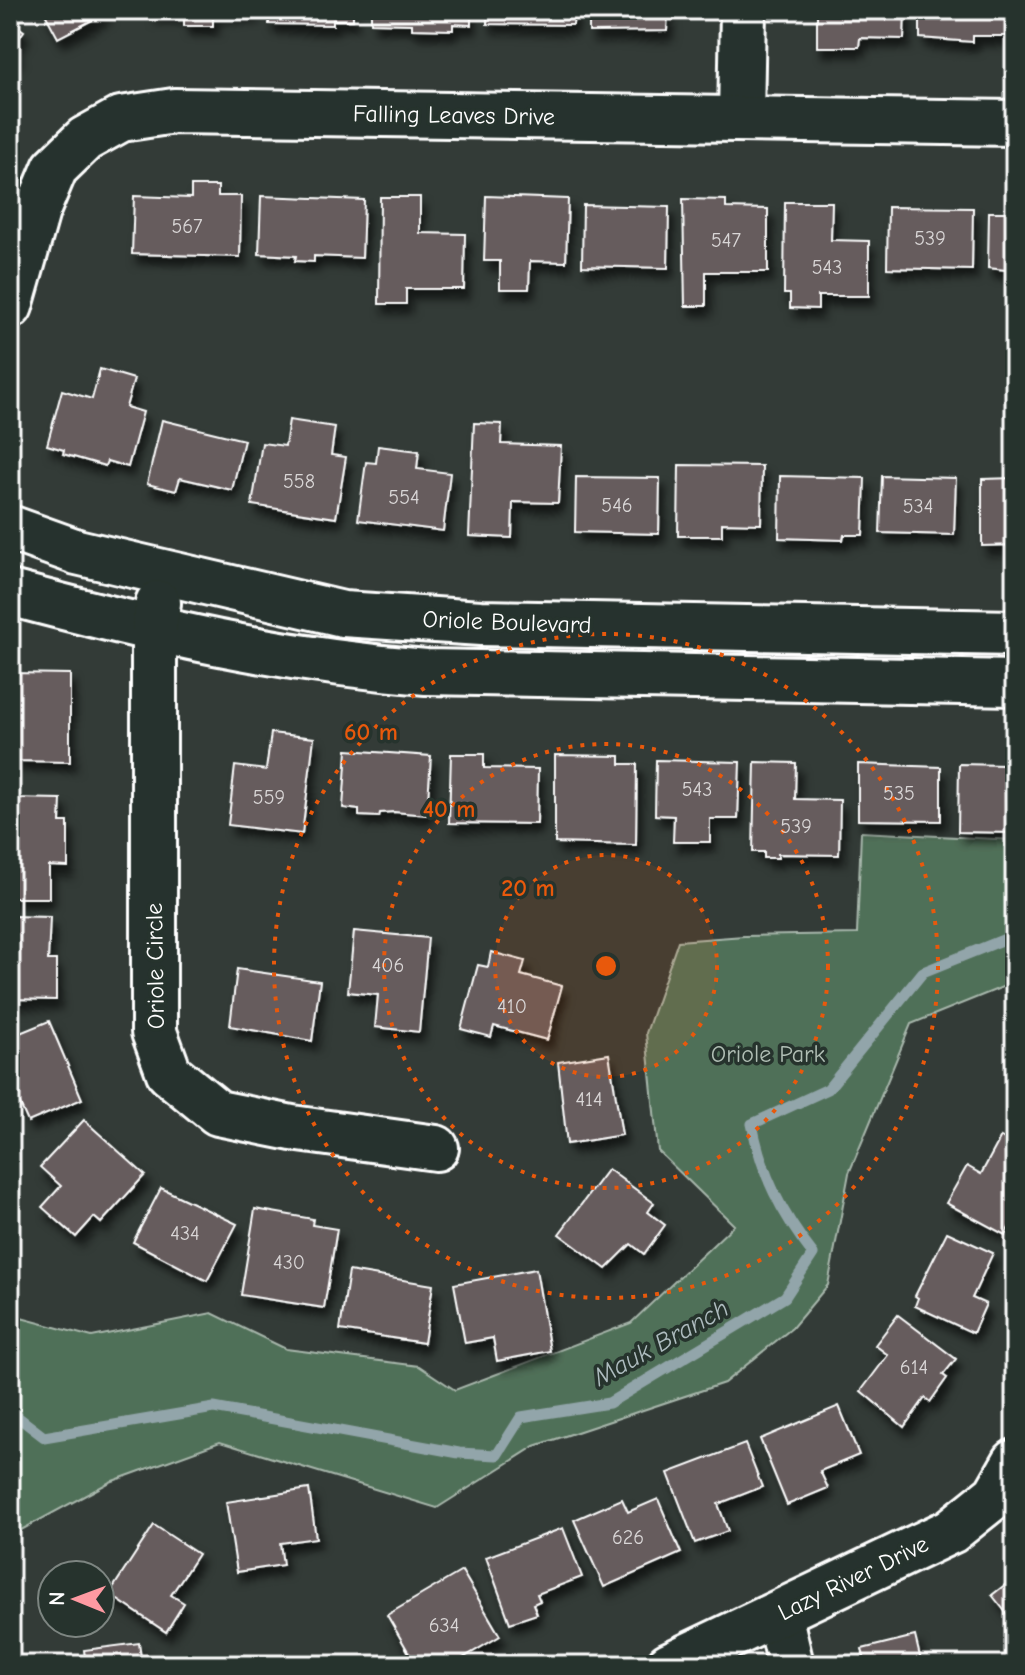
<svg xmlns="http://www.w3.org/2000/svg" width="1025" height="1675" viewBox="0 0 1025 1675" font-family="'Comic Neue',sans-serif">
<style>
.green{fill:#506f58;stroke:#a8b7ac;stroke-width:2}
.lines{fill:none;stroke-linecap:round;stroke-linejoin:round}
.stream{stroke:#92a5aa;stroke-width:11}
.building{fill:#665b5d;stroke:#fff;stroke-width:2;filter:url(#shadow)}
.minor-casing{stroke:#fff;stroke-width:50}
.minor{stroke:#26332d;stroke-width:44}
.ring{fill:none;stroke:#e8590c;stroke-width:4;stroke-dasharray:4 8}
.labels{text-anchor:middle;dominant-baseline:central;stroke-width:7;stroke-linejoin:round;paint-order:stroke}
.number-label{font-size:20px;fill:#d9d6d6}
.street-label{font-size:24px;fill:#fff;stroke:#26332d}
.park-label{font-size:24px;fill:#b0beb4;stroke:#26332d}
.water-label{font-size:26px;font-style:italic;fill:#aebcbf;stroke:#26332d}
.centre{fill:#e8590c;stroke:#26332d;stroke-width:4}
.ring-label{font-size:24px;text-anchor:middle;font-weight:bold;fill:#e8590c;stroke:#26332d;stroke-width:7;stroke-linejoin:round;paint-order:stroke}
</style>
<defs>
<filter id="shadow"><feDropShadow dx="5" dy="9" stdDeviation="4" flood-color="#0009"/></filter>
</defs>
<rect width="100%" height="100%" fill="#333b37"/>
<filter id="ink" filterUnits="userSpaceOnUse"><feTurbulence type="fractalNoise" baseFrequency=".0125" numOctaves="2"/><feDisplacementMap in="SourceGraphic" scale="16" xChannelSelector="R" yChannelSelector="G"/><feConvolveMatrix kernelMatrix="1 2 1 2 8 2 1 2 1" color-interpolation-filters="sRGB"/></filter>
<g filter="url(#ink)">
<path class="green" d="M861,832L1015,840V982L911,1024L849,1173L828,1285L792,1328L724,1383L535,1446L437,1508L220,1442L110,1482L10,1536V1315L92,1337L212,1313L286,1349L419,1366L455,1390L631,1323L734,1225L658,1151L646,1033L678,941L744,936L857,934Z"/>
<g class="lines">
<path class="stream" d="M10,1411L44,1437L214,1408L459,1453L497,1455L521,1417L609,1403L785,1297L813,1254C781,1213 762,1175 752,1124L828,1089L923,972L1015,935"/>
</g>
<g class="building">
<path d="M43,10H105L106,13L58,38Z"/>
<path d="M151,10H253V14L213,13V26H184V14H151Z"/>
<path d="M269,10H353V20H333V25L269,24Z"/>
<path d="M371,10H471V25L453,24V30L412,29V24L371,23Z"/>
<path d="M487,10H574L573,25L487,24Z"/>
<path d="M589,10H668L667,31L589,32Z"/>
<path d="M817,10H905L904,39L860,38L859,47H817Z"/>
<path d="M920,10H1006L1007,36H973V42L920,38Z"/>
<path d="M10,21L24,31L12,48L17,53L10,62Z"/>
<path d="M191,186H218V196H241L240,257L132,254L134,196L191,198Z"/>
<path d="M261,196L364,200L362,258L314,256V262L295,261L296,256L259,254Z"/>
<path d="M486,196L568,199L566,262L530,261L529,289H500V261H484Z"/>
<path d="M380,197H420V233L465,234L464,289H406V304H379Z"/>
<path d="M683,199L726,200V208L768,209V272H706V306H685Z"/>
<path d="M785,202H832L831,240L869,241V296H818V309L790,308V294H784Z"/>
<path d="M583,205L669,207L668,268L582,266Z"/>
<path d="M888,207L973,208L972,270L887,268Z"/>
<path d="M989,212H1015V271L988,268Z"/>
<path d="M100,369L134,379L126,407L143,412L128,467L107,461L105,466L63,454L64,450L47,445L62,390L92,399Z"/>
<path d="M162,420L244,440L232,490L180,478L176,491L147,484Z"/>
<path d="M289,420L335,427L331,455L346,457L336,518L252,505L262,443L285,446Z"/>
<path d="M474,423L502,424L501,444L561,446L558,503L513,502L512,538L469,536Z"/>
<path d="M378,446L419,451L417,469L450,473L443,531L358,520L366,462L376,463Z"/>
<path d="M679,465L762,466L761,524L722,523V536H678Z"/>
<path d="M780,476L865,478L863,535H844L843,540L779,538Z"/>
<path d="M882,476L956,478L954,535L880,533Z"/>
<path d="M576,477L660,478L659,534L575,532Z"/>
<path d="M1015,478V545L982,546V479Z"/>
<path d="M10,673L70,674V762L14,761V734H10Z"/>
<path d="M271,733L314,738L302,834L228,825L235,766L266,770Z"/>
<path d="M347,750L431,756L427,815L394,812L380,813L379,817L359,816V810L343,808Z"/>
<path d="M451,754H484V768L538,769L537,824L449,823Z"/>
<path d="M555,755L620,756V764H637L636,845L555,843Z"/>
<path d="M656,760L740,762L738,819H710V842H673L674,816L655,815Z"/>
<path d="M755,762L796,763L795,799L840,800L839,855L778,854V858H764V852H753Z"/>
<path d="M858,764L941,767V821L858,820Z"/>
<path d="M959,764L1005,765V774H1015V833L958,832Z"/>
<path d="M10,798L61,799L60,822H68V867L49,866V898H10Z"/>
<path d="M10,916L50,917L48,960H56V1000L10,999Z"/>
<path d="M354,931L428,938L419,1032L375,1027L378,995L348,992Z"/>
<path d="M491,952L525,961L521,975L562,986L547,1040L494,1026L491,1037L461,1029L478,965L488,967Z"/>
<path d="M237,969L320,981L312,1041L230,1026Z"/>
<path d="M49,1021L82,1099L28,1122L20,1104L10,1109V1037Z"/>
<path d="M609,1054L622,1135L567,1144L558,1062Z"/>
<path d="M84,1120L145,1175L101,1223L94,1217L76,1237L42,1207L61,1186L40,1167Z"/>
<path d="M1001,1137L1015,1145V1217L1005,1235L946,1203L967,1166L981,1174Z"/>
<path d="M608,1169L654,1203L648,1212L665,1225L644,1254L631,1244L606,1269L559,1234Z"/>
<path d="M161,1188L237,1224L207,1281L133,1242Z"/>
<path d="M255,1209L313,1219L312,1225L337,1229L324,1308L241,1295Z"/>
<path d="M947,1232L993,1253L972,1298L986,1304L973,1333L915,1306L918,1298L915,1296Z"/>
<path d="M536,1269L550,1351L497,1361L493,1338L465,1343L454,1284Z"/>
<path d="M349,1271L433,1285L424,1343L340,1330Z"/>
<path d="M898,1315L956,1359L943,1375L947,1378L930,1402L925,1398L904,1427L861,1391L888,1355L875,1345Z"/>
<path d="M839,1406L859,1455L820,1471L828,1488L787,1505L760,1439Z"/>
<path d="M745,1444L762,1487L718,1504L728,1531L695,1543L668,1473Z"/>
<path d="M309,1489L316,1538L280,1543L283,1565L237,1572L226,1502Z"/>
<path d="M622,1499L628,1512L658,1499L681,1553L604,1587L574,1520Z"/>
<path d="M154,1525L198,1554L171,1595L184,1603L166,1632L109,1594Z"/>
<path d="M563,1528L582,1577L537,1594L540,1601L533,1604L537,1614L510,1623L486,1557Z"/>
<path d="M462,1571L500,1636L451,1665H416L387,1615Z"/>
<path d="M1015,1577V1624L992,1595Z"/>
<path d="M915,1636L922,1665H866L862,1649Z"/>
<path d="M139,1643L142,1665H86L84,1650Z"/>
</g>
<g class="lines">
<g class="minor-casing">
<g id="minor">
<path d="M741,118L743,10"/>
<path d="M10,306L37,211L55,168L85,139L121,119L174,111L1015,123"/>
<path d="M10,528L77,552L343,614L481,623L1015,633"/>
<path d="M10,593C153,631 278,660 426,672L1015,683"/>
<path d="M158,603L154,631V1032L169,1073L218,1113L292,1128L436,1148"/>
<path d="M779,1614L791,1665"/>
<path d="M669,1665L951,1531L996,1495L1015,1462"/>
</g>
</g>
<use href="#minor" class="minor"/>
</g>
</g>
<circle cx="606" cy="966" r="111" fill="#e8590c" fill-opacity=".12"/>
<g class="ring">
<circle cx="606" cy="966" r="111"/>
<circle cx="606" cy="966" r="222"/>
<circle cx="606" cy="966" r="332"/>
</g>
<g class="labels">
<g class="number-label">
<text x="187" y="226">567</text>
<text x="930" y="238">539</text>
<text x="726" y="240">547</text>
<text x="827" y="267">543</text>
<text x="299" y="481">558</text>
<text x="404" y="497">554</text>
<text x="617" y="505">546</text>
<text x="918" y="506">534</text>
<text x="697" y="789">543</text>
<text x="899" y="793">535</text>
<text x="269" y="797">559</text>
<text x="796" y="826">539</text>
<text x="388" y="965">406</text>
<text x="512" y="1006">410</text>
<text x="589" y="1099">414</text>
<text x="185" y="1233">434</text>
<text x="289" y="1262">430</text>
<text x="914" y="1367">614</text>
<text x="628" y="1537">626</text>
<text x="444" y="1625">634</text>
</g>
<g class="street-label">
<text transform="translate(454 115) rotate(1)">Falling Leaves Drive</text>
<text transform="translate(507 622) rotate(2)">Oriole Boulevard</text>
<text transform="translate(155 966) rotate(-91)">Oriole Circle</text>
<text transform="translate(853 1578) rotate(-26)">Lazy River Drive</text>
</g>
<g class="park-label">
<text x="768" y="1054">Oriole Park</text>
</g>
<g class="water-label">
<text transform="translate(661 1343) rotate(-29)">Mauk Branch</text>
</g>
</g>
<circle cx="606" cy="966" r="12" class="centre"/>
<g class="ring-label">
<text x="371" y="740">60 m</text>
<text x="449" y="817">40 m</text>
<text x="528" y="896">20 m</text>
</g>
<rect width="1025" height="1675" fill="none" stroke="#26332d" stroke-width="40"/>
<rect x="20" y="20" width="985" height="1635" fill="none" stroke="#fff" stroke-width="3" filter="url(#ink)"/>
<g transform="translate(76 1599) rotate(271)"><circle r="38" fill="#26332d" stroke="#7d8581" stroke-width="2"/>
<path d="M0-6L14 30L0 20L-14 30Z" fill="#ff9aa2"/>
<text y="-12" font-size="22" font-weight="bold" text-anchor="middle" fill="#ffffff">N</text>
</g>
</svg>
